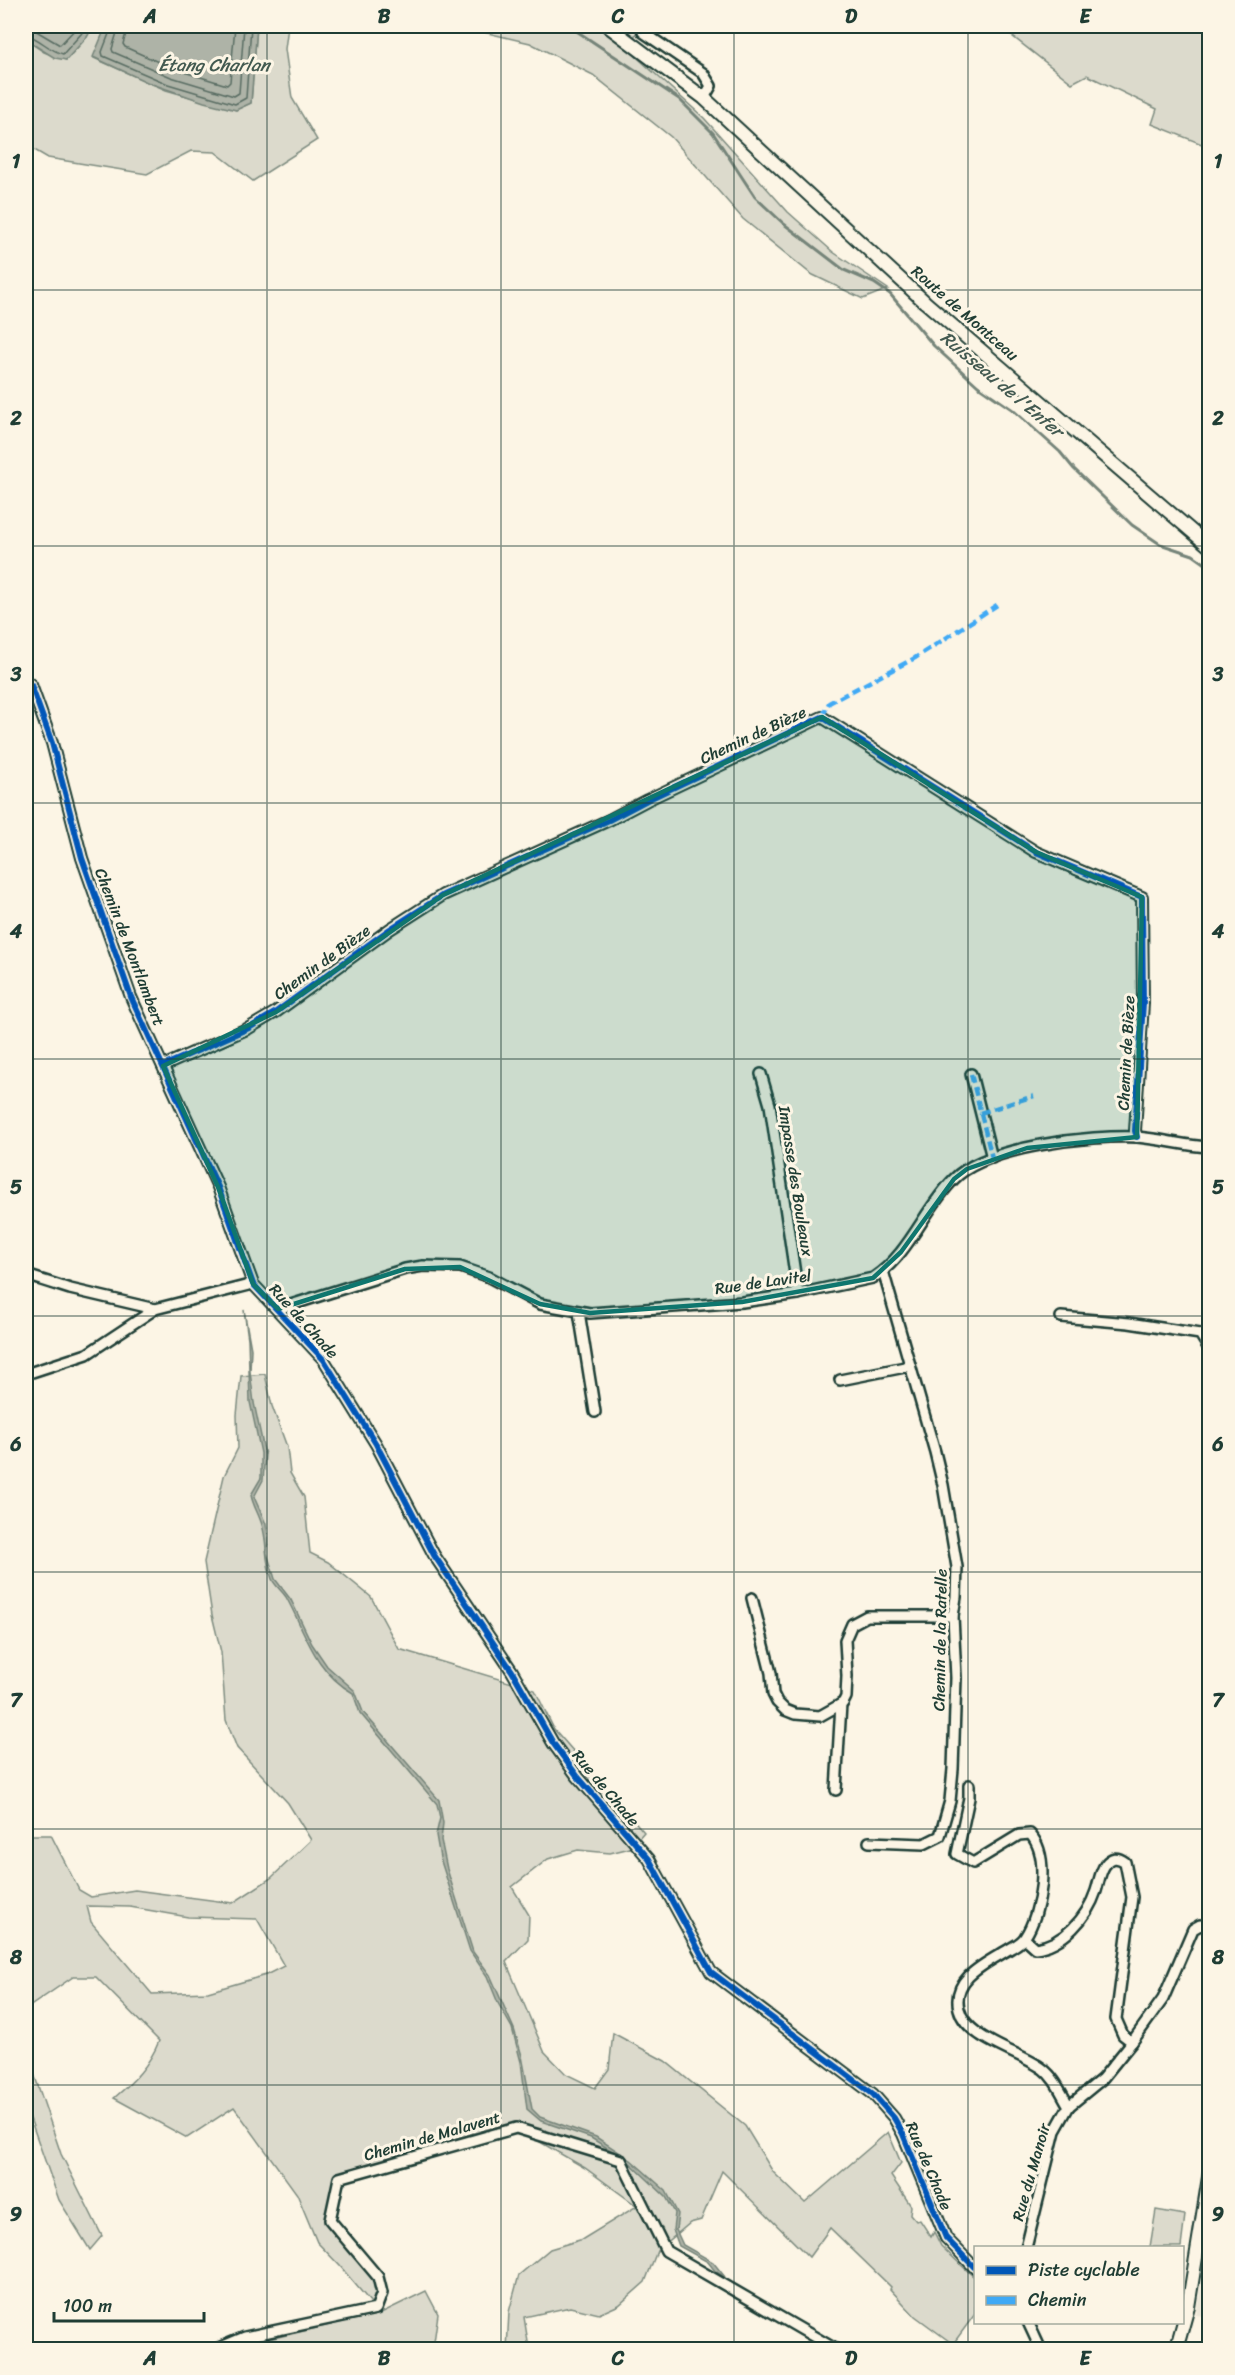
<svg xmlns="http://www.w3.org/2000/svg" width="1235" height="2375" viewBox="0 0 1235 2375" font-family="Sriracha,sans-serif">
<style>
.built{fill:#ece7d8}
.green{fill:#dcdacc;stroke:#7e8c80;stroke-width:1.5;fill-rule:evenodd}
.water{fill:#aeb3a7;stroke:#758479;stroke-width:1.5}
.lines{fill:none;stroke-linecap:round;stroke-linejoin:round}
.shore{stroke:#586c62;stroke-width:1.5}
.stream{stroke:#758479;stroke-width:3}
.street-casing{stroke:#1f3d34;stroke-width:14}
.secondary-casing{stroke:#1f3d34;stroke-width:16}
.street{stroke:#fcf5e5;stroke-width:9}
.secondary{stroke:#fcf5e5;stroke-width:12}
.quiet{stroke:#3fa9f5;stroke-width:4.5;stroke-dasharray:9 4.5;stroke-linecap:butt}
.cycleway-casing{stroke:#fcf5e5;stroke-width:10}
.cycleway{stroke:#0057b8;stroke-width:6}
.marked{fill:#0f766e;fill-opacity:0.2;stroke:#0f766e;stroke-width:4.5;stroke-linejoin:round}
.grid{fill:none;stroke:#1f3d34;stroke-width:1.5;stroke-opacity:0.55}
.labels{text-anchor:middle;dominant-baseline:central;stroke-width:6;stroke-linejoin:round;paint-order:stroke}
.street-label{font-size:16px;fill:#1f3d34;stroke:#fcf5e5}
.water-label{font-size:18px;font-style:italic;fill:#435a51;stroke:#fcf5e5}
.neatline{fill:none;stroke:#1f3d34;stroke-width:2}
.grid-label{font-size:20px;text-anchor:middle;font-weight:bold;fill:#1f3d34}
</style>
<rect width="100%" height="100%" fill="#fcf5e5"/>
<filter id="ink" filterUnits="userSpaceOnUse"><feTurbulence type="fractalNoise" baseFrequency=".0167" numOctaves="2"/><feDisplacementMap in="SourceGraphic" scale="12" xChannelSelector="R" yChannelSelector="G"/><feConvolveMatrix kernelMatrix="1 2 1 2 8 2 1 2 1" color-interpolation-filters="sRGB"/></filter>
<g filter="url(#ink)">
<path class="built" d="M1208,2243H1210L1209,2317L1196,2315Z"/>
<g class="green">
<path d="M93,26H106L94,58L166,90L236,110L251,103L257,26H288L285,49L292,98L317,140L253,181L215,152L191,151L147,174L48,158L26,145V40L44,52L66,60L87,37Z"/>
<path d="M458,26H639L629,50L704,118L788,212L833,252L888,289L863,299L811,274L743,219L671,137L593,75L530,43Z"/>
<path d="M999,26H1209V147L1152,124L1157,109L1087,75L1072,83Z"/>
<path d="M265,1374L272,1406L287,1447L290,1473L304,1497L310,1553L328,1562L371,1597L399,1649L535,1690L554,1729L644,1832L630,1848L610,1853L578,1850L548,1859L512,1887L529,1915L528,1939L506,1962L544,2051L566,2074L595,2088L609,2069L613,2033L665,2061L745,2126L773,2172L805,2203L888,2132L901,2163L891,2176L911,2206L910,2214L916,2221L920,2220L931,2237L934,2232L941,2246L975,2278V2314L953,2344L915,2316L890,2289L891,2287L830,2228L809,2257L722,2171L701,2220L690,2223L657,2251L645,2282L619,2305L599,2314L570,2307L524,2317L528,2342L534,2349H507L509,2312L519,2275L550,2249L583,2239L637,2206L585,2168L516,2128L339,2178L330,2220L378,2277L382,2293L376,2309L340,2266L317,2242L297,2194L234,2107L187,2138L114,2098C134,2081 149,2066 159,2041L96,1977H73L26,2009V1835H51L79,1890L91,1897L135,1890L233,1903L271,1878L311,1840L288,1803L237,1748L226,1720L221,1652L212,1615L204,1562L224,1476L238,1448L237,1415L241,1376ZM87,1906L130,1907L188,1917L257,1919L284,1966L266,1975L208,1992L152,1994L91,1922Z"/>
<path d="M26,2050L61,2154L102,2236L90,2250L59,2200L26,2107Z"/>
<path d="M1156,2210L1185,2215L1181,2247H1150Z"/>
<path d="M426,2291L438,2314L433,2349H227L381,2313Z"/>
</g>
<g class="water">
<path d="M26,26H93L87,37L66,60L55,58L26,40Z"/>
<path d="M106,26H257L251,103L236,110L204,102L149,83L93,57Z"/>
<path d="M244,1310L251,1349L250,1371L254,1403L265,1455L263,1480L254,1497L266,1524L268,1538L267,1553L275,1579L291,1600L312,1644L327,1666L355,1691L363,1712L439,1800L443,1823L441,1840L447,1869L473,1952L490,1975L514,2029L522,2056L532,2109L540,2117L596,2137L631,2160L666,2191L678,2214L676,2230L683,2245L713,2262L725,2277L715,2271L708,2262L679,2246L673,2230L675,2213L666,2197L627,2160L591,2138L541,2121L527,2109L521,2062L512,2028L498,2003L487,1976L470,1951L440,1858L436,1835L440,1818L437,1804L360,1713L353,1693C314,1671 306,1633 286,1597C282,1591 275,1586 272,1579C264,1560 268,1543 262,1525C259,1514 253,1506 251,1495L261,1478V1453L250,1402L248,1339Z"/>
</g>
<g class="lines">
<g class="shore">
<path d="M112,26L102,52L103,56L168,84L235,104L246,98L251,26"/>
<path d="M119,26L112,49L113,52L171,77L234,96L239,93L244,26"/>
<path d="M128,26L123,44L125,47L174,69L227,85L230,82L235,26"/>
<path d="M26,27L33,29L60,45L78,26"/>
<path d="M26,35C39,37 49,51 63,54L81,34L86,26"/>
</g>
<path class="stream" d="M569,26L679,99L713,133L755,197L784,224L844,270L874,283L890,294L934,346L978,386L1013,410L1060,452L1074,469L1132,525L1160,544L1193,555L1210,567"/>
<g class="street-casing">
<g id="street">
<path d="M643,32L703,73L711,86L704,98"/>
<path d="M26,681L31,685L52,743L82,858L131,997L218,1187L253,1284L324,1360L376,1444L434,1555L512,1671L553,1743L578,1777L649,1859L711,1972L873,2094L894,2118L903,2134L946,2238L976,2269"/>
<path d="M163,1066L249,1028L276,1012L390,929L443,895L609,820L647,800L822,717L1036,852L1142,897L1143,1003L1135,1131L1137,1137"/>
<path d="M761,1074L770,1105L798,1294"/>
<path d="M971,1074L992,1158"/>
<path d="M26,1275L70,1289L155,1309"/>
<path d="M278,1309L405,1269L423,1266L460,1267L489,1277L540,1304L590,1313L742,1302L798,1294L873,1278C910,1254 924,1209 954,1179C986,1146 1092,1135 1137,1137C1162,1139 1185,1146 1210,1147"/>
<path d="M579,1312L595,1412"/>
<path d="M1061,1317L1129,1323L1200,1334L1210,1350"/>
<path d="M26,1374L87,1354L155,1309L253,1284"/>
<path d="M840,1380L910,1366"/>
<path d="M752,1598L771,1673L773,1694L777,1702L785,1710L795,1714L820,1716L843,1703L846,1697L847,1676L845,1640L852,1624L867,1616H953"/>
<path d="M969,1785V1798L957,1854L973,1863L1019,1835L1030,1834C1051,1856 1041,1913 1025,1937C1022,1942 1016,1945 1011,1948C989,1962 951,1977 959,2009C967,2040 1019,2051 1043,2069C1055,2078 1061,2093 1069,2106L1102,2079L1132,2042L1163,1999L1193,1929L1200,1925L1210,1927"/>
<path d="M836,1790L841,1704"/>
<path d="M869,1842L924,1844L940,1836L950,1801L953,1769L956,1678L953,1616L956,1597L957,1567L943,1485L935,1452L883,1271"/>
<path d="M1025,1939L1035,1948C1063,1945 1087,1918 1096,1891C1099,1882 1100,1872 1105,1865C1111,1857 1117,1856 1125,1862L1132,1897L1116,2019L1123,2035L1132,2042"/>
<path d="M1026,2248L1055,2131L1069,2106"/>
<path d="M1028,2322L1041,2350"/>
<path d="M214,2350L245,2337L376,2309L382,2293L378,2277L330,2220L339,2178L516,2128L621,2160L666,2251L837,2350"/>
</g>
</g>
<g class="secondary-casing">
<g id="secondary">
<path d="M608,26L704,98L925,302L1210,547"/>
<path d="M1176,2350L1188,2307L1210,2171"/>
</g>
</g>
<use href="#street" class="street"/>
<use href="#secondary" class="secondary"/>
<g class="quiet">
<path d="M640,26L643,32"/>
<path d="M822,717L829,703L915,658L997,605"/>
<path d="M971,1074L992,1158"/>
<path d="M980,1113L1034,1096"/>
</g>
<g class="cycleway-casing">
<g id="cycleway">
<path d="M26,681L31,685L52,743L82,858L131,997L218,1187L253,1284L324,1360L376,1444L434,1555L512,1671L553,1743L578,1777L649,1859L711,1972L873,2094L894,2118L903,2134L946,2238L976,2269"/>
<path d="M163,1066L249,1028L276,1012L390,929L443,895L609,820L647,800L822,717L1036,852L1142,897L1143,1003L1135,1131L1137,1137"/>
</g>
</g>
<use href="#cycleway" class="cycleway"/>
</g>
</g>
<path class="marked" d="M822,717L1036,852L1142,897L1137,1137L1027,1148L967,1169L954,1179L901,1252L873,1278L742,1302L590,1313L540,1304L460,1267L405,1269L278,1309L253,1284L218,1187L163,1066L276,1012L443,895Z"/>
<path class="grid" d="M267,26V2350M501,26V2350M734,26V2350M968,26V2350M26,290H1210M26,546H1210M26,803H1210M26,1059H1210M26,1316H1210M26,1572H1210M26,1829H1210M26,2085H1210"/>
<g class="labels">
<g class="street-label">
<text transform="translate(965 313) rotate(41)">Route de Montceau</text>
<text transform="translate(753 735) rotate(-25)">Chemin de Bièze</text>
<text transform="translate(130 947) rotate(69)">Chemin de Montlambert</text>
<text transform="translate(322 962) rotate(-36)">Chemin de Bièze</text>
<text transform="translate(1126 1053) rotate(-87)">Chemin de Bièze</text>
<text transform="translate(796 1181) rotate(81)">Impasse des Bouleaux</text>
<text transform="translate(763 1282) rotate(-8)">Rue de Lavitel</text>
<text transform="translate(304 1321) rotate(48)">Rue de Chade</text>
<text transform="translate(940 1640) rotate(-89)">Chemin de la Ratelle</text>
<text transform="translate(606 1788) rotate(50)">Rue de Chade</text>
<text transform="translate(432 2136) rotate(-16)">Chemin de Malavent</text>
<text transform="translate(929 2166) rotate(67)">Rue de Chade</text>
<text transform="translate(1031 2172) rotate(-74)">Rue du Manoir</text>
</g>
<g class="water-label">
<text x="214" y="65">Étang Charlan</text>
<text transform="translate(1002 384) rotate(40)">Ruisseau de l'Enfer</text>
</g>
</g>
<rect width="1235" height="2375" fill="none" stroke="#fcf5e5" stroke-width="66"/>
<rect x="974" y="2246" width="210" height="78" fill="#fcf5e5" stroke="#a4ab9e" stroke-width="1.5"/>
<rect x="986" y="2266" width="30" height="9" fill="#0057b8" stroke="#a4ab9e" stroke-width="1.5"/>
<text x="1028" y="2276" font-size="18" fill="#1f3d34">Piste cyclable</text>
<rect x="986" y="2296" width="30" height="9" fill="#3fa9f5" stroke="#a4ab9e" stroke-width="1.5"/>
<text x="1028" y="2306" font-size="18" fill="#1f3d34">Chemin</text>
<path d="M54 2312v9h150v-9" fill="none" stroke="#1f3d34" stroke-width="3"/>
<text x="63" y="2312" font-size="18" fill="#1f3d34" stroke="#fcf5e5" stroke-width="4.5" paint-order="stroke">100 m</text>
<rect x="33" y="33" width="1169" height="2309" class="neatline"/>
<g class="grid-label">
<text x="150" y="23">A</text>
<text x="384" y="23">B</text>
<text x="618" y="23">C</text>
<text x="851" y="23">D</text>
<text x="1085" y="23">E</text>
<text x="16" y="168">1</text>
<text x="1218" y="168">1</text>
<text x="16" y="425">2</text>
<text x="1218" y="425">2</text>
<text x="16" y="681">3</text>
<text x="1218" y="681">3</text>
<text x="16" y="938">4</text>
<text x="1218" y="938">4</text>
<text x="16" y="1194">5</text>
<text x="1218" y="1194">5</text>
<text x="16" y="1451">6</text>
<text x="1218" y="1451">6</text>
<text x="16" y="1707">7</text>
<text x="1218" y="1707">7</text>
<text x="16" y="1964">8</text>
<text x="1218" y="1964">8</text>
<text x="16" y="2221">9</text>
<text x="1218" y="2221">9</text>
<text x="150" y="2365">A</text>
<text x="384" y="2365">B</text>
<text x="618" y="2365">C</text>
<text x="851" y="2365">D</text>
<text x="1085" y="2365">E</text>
</g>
</svg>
